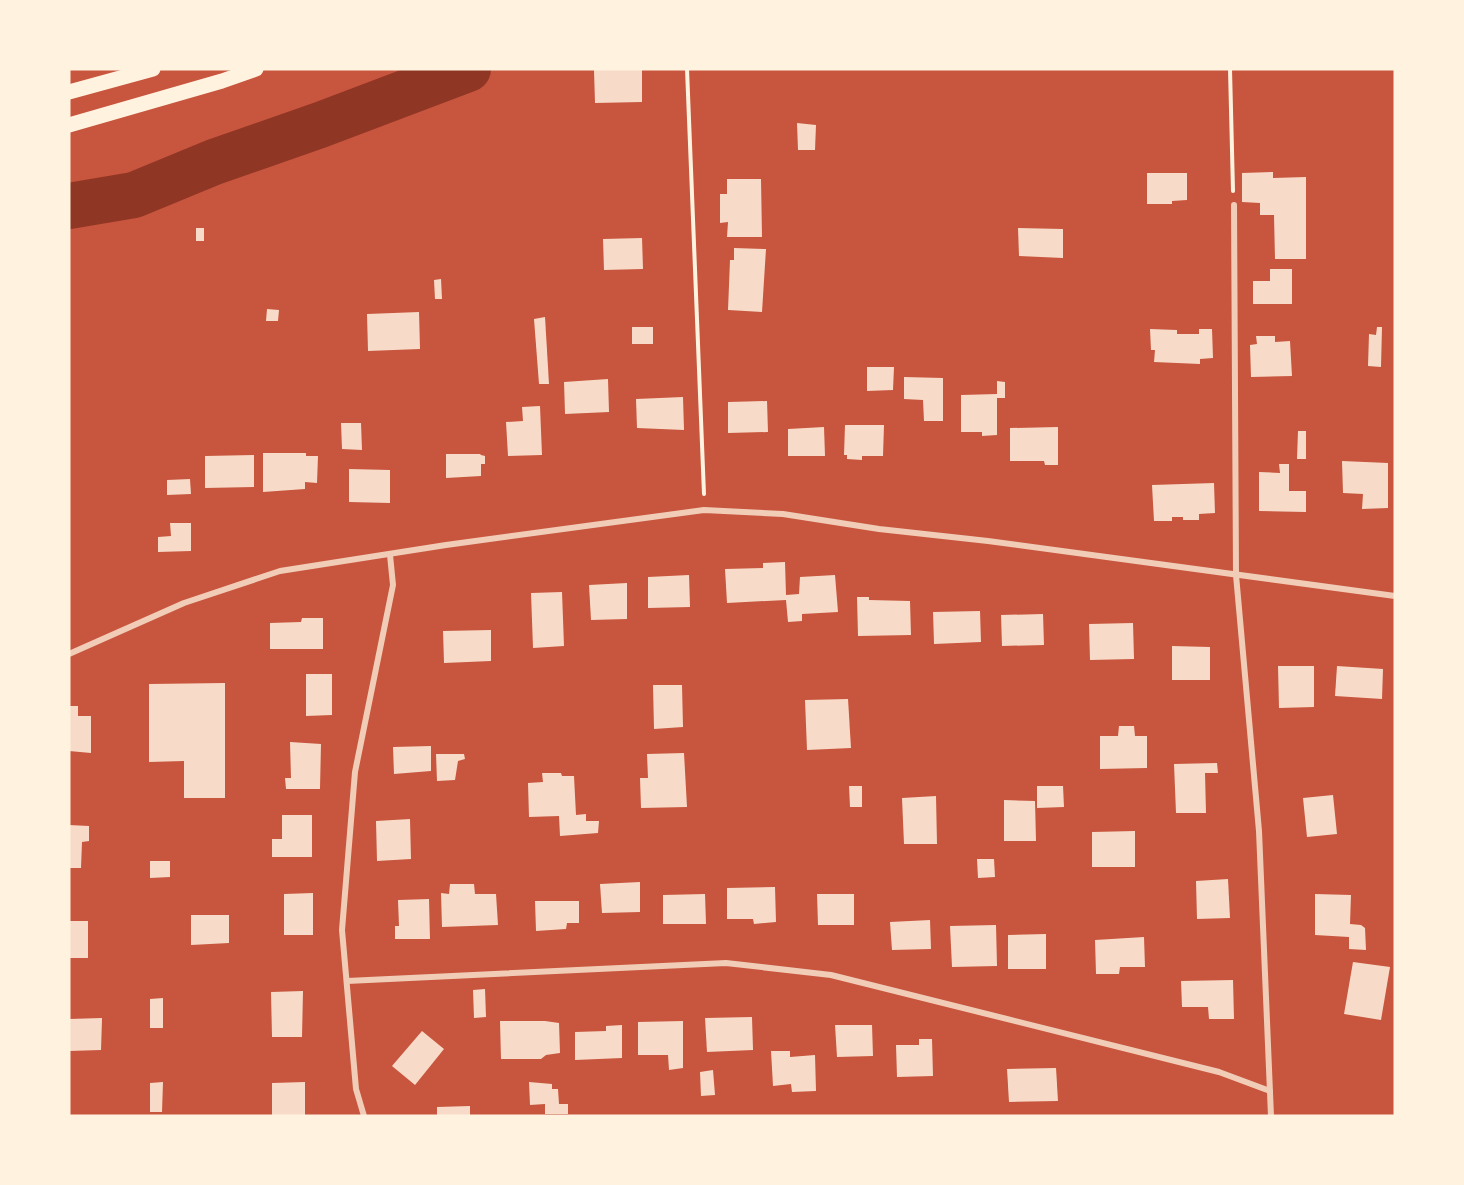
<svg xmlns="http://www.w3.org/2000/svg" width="1464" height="1185" viewBox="0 0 1464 1185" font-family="'DM Sans',sans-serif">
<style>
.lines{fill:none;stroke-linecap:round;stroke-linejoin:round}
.river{stroke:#8f3625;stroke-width:46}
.building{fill:#f7dbc8}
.path{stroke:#fff3e0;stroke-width:4}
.minor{stroke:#f1ccb7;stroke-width:6}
.primary{stroke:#fff3e0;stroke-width:15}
</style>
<rect width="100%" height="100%" fill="#c8553d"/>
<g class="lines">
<path class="river" d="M69,206L134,195L214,162L320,125L468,69"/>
</g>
<g class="building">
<path d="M642,69V102L595,103L594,70Z"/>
<path d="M797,123L816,125L815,150H798Z"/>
<path d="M1273,172V178L1306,177V259H1275L1274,215H1260V203L1242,202V173Z"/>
<path d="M1147,173H1187V200L1172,201V204H1147Z"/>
<path d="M727,179H761L762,237H727L728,222L720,223V194H727Z"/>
<rect x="196" y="228" width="8" height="13"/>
<path d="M1018,228L1063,229V258L1019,256Z"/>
<path d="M642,238L643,269L604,270L603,239Z"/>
<path d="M734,248L766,249L762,312L728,310L730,260H734Z"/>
<path d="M1270,269H1292V304H1253V281H1270Z"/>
<path d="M441,279L442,299H435L434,280Z"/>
<path d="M267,309L279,310L278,321H266Z"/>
<path d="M419,312L420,349L368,351L367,314Z"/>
<path d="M545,317L549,384H539L534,319Z"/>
<rect x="632" y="327" width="21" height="17"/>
<path d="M1377,327H1382L1381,367L1368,366L1369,334L1376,335Z"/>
<path d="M1150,329L1177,330V334H1199V329H1212L1213,358L1200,359V364L1154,362L1155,350H1151Z"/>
<path d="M1256,336H1275V342L1290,341L1292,376L1251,377L1250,345L1257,344Z"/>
<path d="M867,367H894L893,390L867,391Z"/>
<path d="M904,377L943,378V421H924L923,400L904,399Z"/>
<path d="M608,379L609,412L565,414L564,382Z"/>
<path d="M997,381L1005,382V398H997V435L982,436V432H961V395L997,394Z"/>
<path d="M683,397L684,430L637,428L636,399Z"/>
<path d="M767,401L768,432L728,433V402Z"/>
<path d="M540,406L542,455L508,456L506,422L523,421L522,407Z"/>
<path d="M341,423H361L362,450L342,449Z"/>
<path d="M845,425H884L883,456H862V460L847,459V455H844Z"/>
<path d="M824,427L825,456H788V429Z"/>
<path d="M1058,427V465H1045L1044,461H1010V428Z"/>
<path d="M1298,431H1306V459H1297Z"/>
<path d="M263,453H306V456H318L317,483L305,482V489L263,492Z"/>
<path d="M446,454H480L481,455L485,456V464H481V476L446,478Z"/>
<path d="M254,455V487L205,488V456Z"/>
<path d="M1342,461L1388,463V508L1362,509L1363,494L1343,493Z"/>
<path d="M1279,464H1289V491H1306V512L1259,511V472L1280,473Z"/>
<path d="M349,469L390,470V503L349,502Z"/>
<path d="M190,479L191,494L167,495V480Z"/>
<path d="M1214,483L1215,513L1199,514V520H1183V517H1172V521H1154L1152,485Z"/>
<path d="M170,523H191V551L158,552V537L171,536Z"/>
<path d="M785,562L786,595L799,594L800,577L835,575L838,612L802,614V621L788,622L786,600L727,603L725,569L763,568V563Z"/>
<path d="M689,575L690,607L648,608V577Z"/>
<path d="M627,583V619L591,620L589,585Z"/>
<path d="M562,592L564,646L533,648L531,593Z"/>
<path d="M857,597H869V600L910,601L911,635L858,636Z"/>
<path d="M980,611L981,642L934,644L933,612Z"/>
<path d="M1043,614L1044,645L1002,646L1001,615Z"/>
<path d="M302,618H323V649H270V623L301,622Z"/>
<path d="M1133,623L1134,659L1090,660L1089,624Z"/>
<path d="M491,630V661L444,663L443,631Z"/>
<path d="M1172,646L1210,647V680H1172Z"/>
<path d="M1278,666H1314V707L1279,708Z"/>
<path d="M1337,666L1383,669L1382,699L1335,696Z"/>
<path d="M306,674H332V715L306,716Z"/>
<path d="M225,683V798H184V761L149,762V684Z"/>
<path d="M653,685H682L683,727L654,729Z"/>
<path d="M848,699L851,748L807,750L805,700Z"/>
<path d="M69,706H78V716H91V753L69,751Z"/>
<path d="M1119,726H1134L1135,736H1147V768L1100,769V736H1118Z"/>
<path d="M290,742L321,744L320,789H286L285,778H291Z"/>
<path d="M431,746V771L394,774L393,747Z"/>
<path d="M684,753L687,807L641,808L640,778H648L647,754Z"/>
<path d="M436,754H464L465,759L458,761L455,780L437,781Z"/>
<path d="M1217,763L1218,773H1205L1206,813H1176L1174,764Z"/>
<path d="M542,773H561L562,776H574L576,815L586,814V821H599L598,833L560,836L559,816L529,817L528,783L543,782Z"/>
<path d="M849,786H862V807H850Z"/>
<path d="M1037,786H1063L1064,807L1037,808Z"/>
<path d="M1333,795L1337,834L1307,837L1303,798Z"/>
<path d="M936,796L937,844H904L902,798Z"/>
<path d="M1004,800L1035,801L1036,841H1004Z"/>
<path d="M282,815H312V857H272V839H282Z"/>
<path d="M410,819L411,859L377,861L376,821Z"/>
<path d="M69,825L89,826V841L82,842L81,868H69Z"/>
<path d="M1135,831V867H1092V832Z"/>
<path d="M977,859H994L995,877L978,878Z"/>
<path d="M150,861H170V877L150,878Z"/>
<path d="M1228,879L1230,918L1197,919L1196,881Z"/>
<path d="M640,882V912L602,913L600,884Z"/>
<path d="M450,884H474L475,894H496L498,925L442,927L441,893L449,894Z"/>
<path d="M775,887L776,922L754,924L753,919H727V888Z"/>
<path d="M313,893V935H284V894Z"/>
<path d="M705,894L706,924H663V895Z"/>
<path d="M817,894H854V925H818Z"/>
<path d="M1315,894L1351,895L1350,924L1361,925L1365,928L1366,950L1349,949V937L1315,935Z"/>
<path d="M429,899L430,939H395V926H399L398,900Z"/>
<path d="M535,901H579V923H567L566,929L536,931Z"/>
<path d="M191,915H229V943L191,945Z"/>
<path d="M930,920L931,949L892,950L890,922Z"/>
<rect x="69" y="921" width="19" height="37"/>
<path d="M996,925L997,966L952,967L950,926Z"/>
<path d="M1046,934V969H1008V935Z"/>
<path d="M1144,937L1145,967H1120L1119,974H1096L1095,940Z"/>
<path d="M1353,962L1390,967L1381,1020L1344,1014Z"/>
<path d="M1233,980L1234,1019H1209L1208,1007H1182L1181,981Z"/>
<path d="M485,989L486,1017L474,1018L473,990Z"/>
<path d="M303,991L302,1037H272L271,992Z"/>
<path d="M163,998V1028H150V999Z"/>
<path d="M752,1017L753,1050L707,1052L705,1018Z"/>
<path d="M102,1018L101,1050L69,1051V1019Z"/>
<path d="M500,1021H545L559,1023L560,1053L546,1055L541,1059H501Z"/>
<path d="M683,1021V1068L669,1070L668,1055H638V1022Z"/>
<path d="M622,1025V1058L575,1060V1032L606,1031V1026Z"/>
<path d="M835,1025H872L873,1056L837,1057Z"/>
<path d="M422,1031L444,1049L415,1085L392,1066Z"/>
<path d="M919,1039H932L933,1076L897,1077L896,1045H919Z"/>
<path d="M771,1051H790V1057L815,1055L816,1091L792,1092L791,1084L773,1086Z"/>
<path d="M1056,1068L1058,1101L1009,1102L1007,1069Z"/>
<path d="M713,1070L715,1095L701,1096L700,1072Z"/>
<path d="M163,1082L162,1112H150V1083Z"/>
<path d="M305,1082V1116H272V1083Z"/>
<path d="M529,1082L552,1084V1089H558L559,1104H568V1114H545V1104L530,1105Z"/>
<path d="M470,1106V1116H437V1107Z"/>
</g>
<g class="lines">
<g class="path">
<path d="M687,69L704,494"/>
<path d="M1230,69L1233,191"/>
</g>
<g class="minor">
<path d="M1234,205L1236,575L1259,831L1271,1116"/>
<path d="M69,654L184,603L280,571L446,545L704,510L783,514L879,529L988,541L1395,596"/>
<path d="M347,981L726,963L831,975L1219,1072L1270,1091"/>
<path d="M364,1116L356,1089L342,930L355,772L393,585L390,555"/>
</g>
<g class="primary">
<path d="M69,92L153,69"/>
<path d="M69,125L222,81L256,69"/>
</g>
</g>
<rect width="1464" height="1185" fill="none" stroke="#fff3e0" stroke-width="141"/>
</svg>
